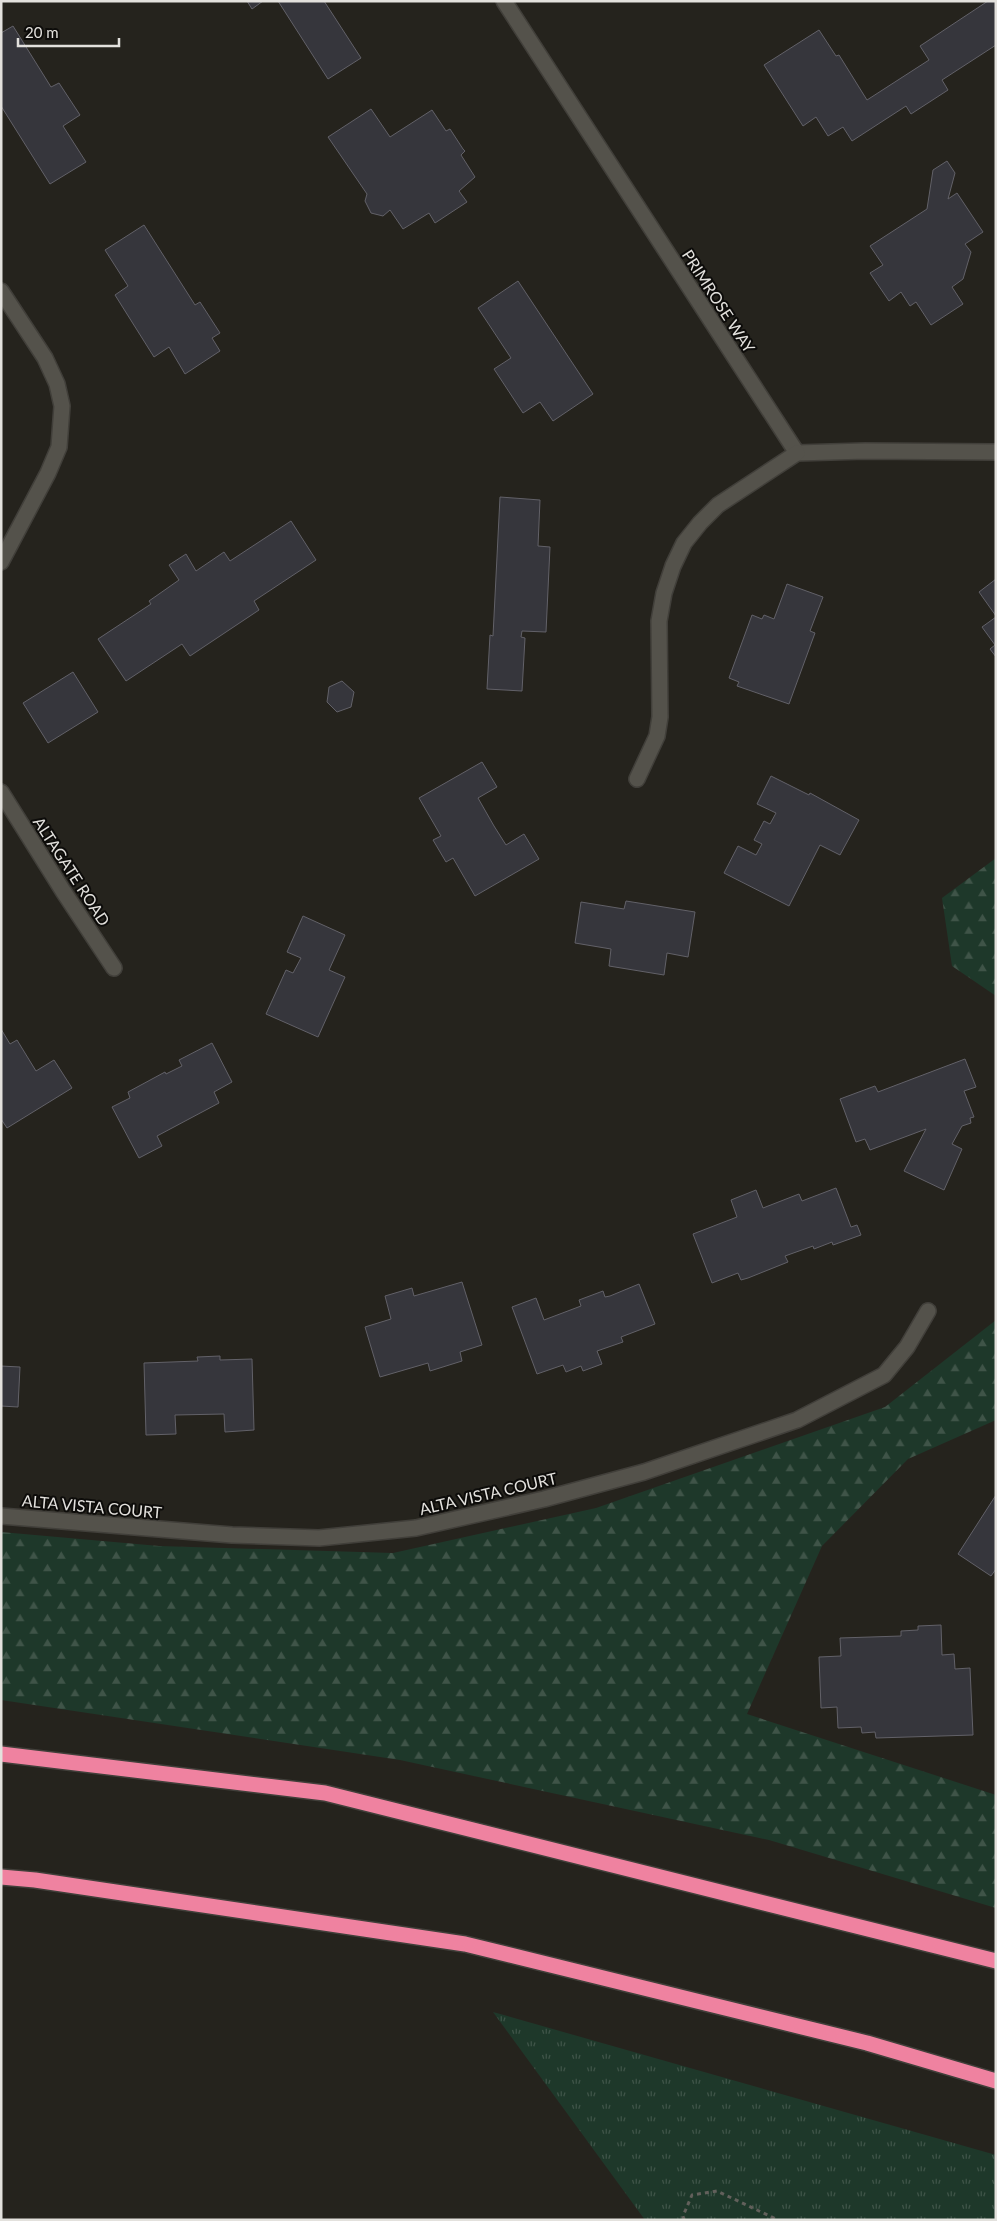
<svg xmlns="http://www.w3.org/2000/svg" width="997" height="2221" viewBox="0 0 997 2221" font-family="Lato,sans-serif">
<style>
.grass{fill:url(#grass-tufts)}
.forest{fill:url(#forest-firs)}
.building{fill:#36363c;stroke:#626168}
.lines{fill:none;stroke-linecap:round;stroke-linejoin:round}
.minor-casing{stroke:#413f3a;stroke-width:18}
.highway-casing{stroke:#413f3a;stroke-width:18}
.path{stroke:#62605b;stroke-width:3;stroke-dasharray:4 4;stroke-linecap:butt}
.minor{stroke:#54524b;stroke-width:15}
.highway{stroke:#ef82a0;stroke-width:15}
.labels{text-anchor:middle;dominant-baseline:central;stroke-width:4;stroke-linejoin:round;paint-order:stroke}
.street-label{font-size:16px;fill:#e3e1dd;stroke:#0d0c0a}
</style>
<defs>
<pattern id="grass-tufts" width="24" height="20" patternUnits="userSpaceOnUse" patternTransform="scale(1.25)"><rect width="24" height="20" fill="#1e382a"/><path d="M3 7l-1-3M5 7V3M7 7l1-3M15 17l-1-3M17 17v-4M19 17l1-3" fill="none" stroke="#3f5448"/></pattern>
<pattern id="forest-firs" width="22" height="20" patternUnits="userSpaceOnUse" patternTransform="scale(1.25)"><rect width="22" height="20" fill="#1e382a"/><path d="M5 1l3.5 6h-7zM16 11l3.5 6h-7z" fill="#3f5448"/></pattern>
</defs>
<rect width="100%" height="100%" fill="#25231d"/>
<path class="grass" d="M493,2012L996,2155V2220H645Z"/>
<g class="forest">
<path d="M996,858V996L952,966L942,898Z"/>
<path d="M996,1320V1420L908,1459L822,1546L747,1714L996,1795V1908L769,1840L400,1760L1,1700V1532L159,1546L393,1553L596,1508L885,1407Z"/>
</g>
<g class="building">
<path d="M247,1H263L252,9Z"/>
<path d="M278,1H324L361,58L328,79Z"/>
<path d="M988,1H996V45L942,80L948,90L911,114L906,106L852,141L843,127L828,136L816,117L803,126L764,65L819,30L836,56L839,55L867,100L929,60L920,46Z"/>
<path d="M13,26L51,87L59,83L80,115L63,126L86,162L50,184L1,106V33Z"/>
<path d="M371,109L390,137L432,110L446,131L450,129L463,149L465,151L461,155L475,177L459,191L467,202L435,223L429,213L403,229L390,210L383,216L371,213L365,201L367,194L328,137Z"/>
<path d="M947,161L955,173L948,199L957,193L983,232L965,244L971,252L963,279L952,287L963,304L931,325L916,302L910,306L901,292L889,301L870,273L883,265L870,246L927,209L933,170Z"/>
<path d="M144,225L195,305L200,302L220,333L212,338L220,351L185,374L169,347L154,357L115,295L128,286L105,250Z"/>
<path d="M518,281L593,394L553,421L540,402L523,413L494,369L511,358L478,308Z"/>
<path d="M500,497L540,500L538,546L550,547L546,632L522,631L521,637L525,638L522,691L487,689L490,635L493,636Z"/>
<path d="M291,521L316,560L254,601L259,610L190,656L182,644L126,681L98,639L151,604L149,601L179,580L169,565L186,554L196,571L224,552L230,561Z"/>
<path d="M996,579V616L979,592Z"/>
<path d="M787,584L823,597L810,631L815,633L789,704L737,686L739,682L729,678L752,615L762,619L764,615L774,619Z"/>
<path d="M996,617V657L990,649L995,645L982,627Z"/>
<path d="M73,672L98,712L48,743L23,703Z"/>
<path d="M342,681L354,692L351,707L337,712L327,702L328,695L329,687Z"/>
<path d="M482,762L497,787L478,798L494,826L506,845L524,834L539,859L475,896L453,858L446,862L433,840L441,836L419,798Z"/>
<path d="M771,776L809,795L810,793L859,820L840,855L820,845L789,906L724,873L738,846L756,855L762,844L754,840L764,821L770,824L776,813L757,804Z"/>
<path d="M626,901L695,912L688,957L667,953L664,975L609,966L611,949L575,943L581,902L624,909Z"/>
<path d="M303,916L345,935L329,970L345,977L318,1037L266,1014L286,970L293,973L301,958L287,952Z"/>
<path d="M1,1029L10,1044L17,1040L36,1071L54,1060L72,1088L7,1128L1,1119Z"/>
<path d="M212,1043L232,1082L214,1092L219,1103L157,1136L162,1146L139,1158L112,1107L130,1098L128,1092L165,1072L166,1074L182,1066L179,1060Z"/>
<path d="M965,1059L976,1087L964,1091L974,1117L970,1118L971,1123L962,1126L952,1144L962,1149L944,1190L904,1171L926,1129L870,1150L865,1139L856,1142L840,1099L875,1086L878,1092Z"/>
<path d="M836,1188L851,1227L857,1225L861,1235L833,1245L832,1242L814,1249L813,1246L785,1256L788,1262L748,1278L741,1280L738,1273L712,1283L693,1234L737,1217L731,1200L756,1190L763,1208L799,1194L802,1201Z"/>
<path d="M462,1282L482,1345L460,1352L462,1361L430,1371L428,1363L380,1377L365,1327L391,1319L385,1296L412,1288L414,1296Z"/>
<path d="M639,1284L655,1324L621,1337L623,1342L597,1351L602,1364L583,1371L581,1366L566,1372L563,1365L537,1374L512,1307L536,1298L544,1320L581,1306L579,1300L603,1291L605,1297L610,1296Z"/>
<path d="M220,1356V1360L252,1359L254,1430L225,1432L224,1414L175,1415L176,1434L146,1435L144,1363L198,1361L197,1357Z"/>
<path d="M1,1366L20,1367L18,1407L1,1406Z"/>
<path d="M996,1495V1569L991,1576L958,1554Z"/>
<path d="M941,1625L942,1655L954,1654L955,1669L970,1668L973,1735L876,1738L875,1732L862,1733L861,1727L838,1728L837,1707L821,1708L819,1657L841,1656L840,1638L901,1636V1631L918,1630V1626Z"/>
</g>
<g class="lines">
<g class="minor-casing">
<g id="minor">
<path d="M504,1L797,453L865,451L996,452"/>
<path d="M1,291L45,358L57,384L62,406L59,447L48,473L1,562"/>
<path d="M637,779L657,736L660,717L659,621L664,593L673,566L684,543L700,523L718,505L797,453"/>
<path d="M1,792L63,891L114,968"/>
<path d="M1,1516L232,1535L319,1538L416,1528L544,1499L644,1472L797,1420L884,1375L907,1347L928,1311"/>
</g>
</g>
<g class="highway-casing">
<g id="highway">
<path d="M1,1754L325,1793L996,1961"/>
<path d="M1,1877L35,1880L465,1944L867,2043L996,2081"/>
</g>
</g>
<path class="path" d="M684,2220L683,2216L692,2195L717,2191L778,2220"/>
<use href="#minor" class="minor"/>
<use href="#highway" class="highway"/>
</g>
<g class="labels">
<g class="street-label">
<text transform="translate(719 301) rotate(57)">PRIMROSE WAY</text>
<text transform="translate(72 871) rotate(57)">ALTAGATE ROAD</text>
<text transform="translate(488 1493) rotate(-13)">ALTA VISTA COURT</text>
<text transform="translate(92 1506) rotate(5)">ALTA VISTA COURT</text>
</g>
</g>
<rect width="997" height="2221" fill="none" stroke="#e3e1dd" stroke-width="5"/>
<path d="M18 38v8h101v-8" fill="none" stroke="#e3e1dd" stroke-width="2.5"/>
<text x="25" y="38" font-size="15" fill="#e3e1dd" stroke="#0d0c0a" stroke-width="4" paint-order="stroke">20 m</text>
</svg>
